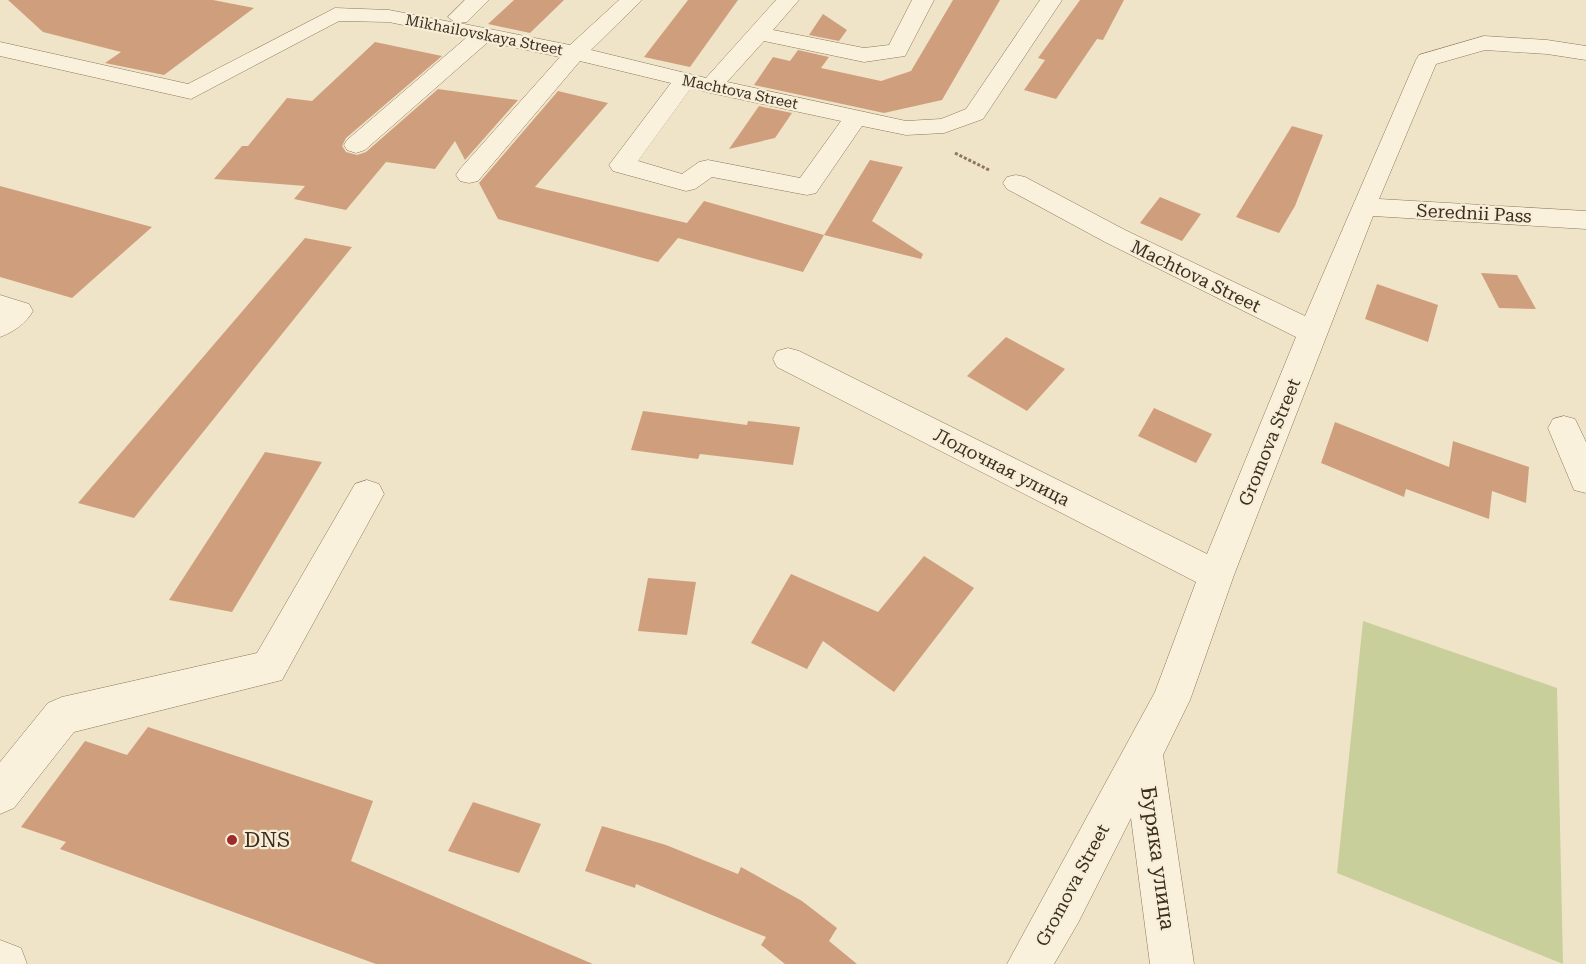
<svg xmlns="http://www.w3.org/2000/svg" width="1586" height="964" viewBox="0 0 1586 964" font-family="'Roboto Serif',serif">
<style>
.green{fill:#c9cf9b}
.building{fill:#cf9f7d}
.lines{fill:none;stroke-linecap:round;stroke-linejoin:round}
.minor-casing{stroke:#8d765c;stroke-width:1}
.path{stroke:#8d765c;stroke-width:3;stroke-dasharray:3 2;stroke-linecap:butt}
.minor{fill:#faf1dc;fill-rule:evenodd}
.poi-dot{fill:#9e2a2b;stroke:#f7eed8;stroke-width:2}
.labels{text-anchor:middle;dominant-baseline:central;stroke-width:4.5;stroke-linejoin:round;paint-order:stroke}
.far-street-label{font-size:15px;fill:#3d2e20;stroke:#f7eed8}
.street-label{font-size:18px;fill:#3d2e20;stroke:#f7eed8}
.near-poi-label{font-size:21px;fill:#3d2e20;stroke:#f7eed8;text-anchor:start}
.near-street-label{font-size:21px;fill:#3d2e20;stroke:#f7eed8}
</style>
<rect width="100%" height="100%" fill="#f0e4c8"/>
<path class="green" d="M1363,621L1557,688L1563,964L1337,873Z"/>
<g class="building">
<path d="M8,0H213L254,8L164,75L105,63L121,52L43,32Z"/>
<path d="M514,0H564L530,33L488,24Z"/>
<path d="M688,0H738L690,67L644,57Z"/>
<path d="M953,0H1000L942,100L884,113L754,85L773,57L790,61L798,50L829,57L821,68L881,81L911,71Z"/>
<path d="M1080,0H1124L1103,40L1097,39L1056,99L1024,90L1045,60L1038,58Z"/>
<path d="M823,14L847,30L839,41L809,35Z"/>
<path d="M375,42L442,56L346,138L342,146L346,152L357,155L366,152L438,89L518,100L465,160L455,141L435,169L386,162L346,210L294,199L305,186L214,179L242,146H248L287,98L312,101Z"/>
<path d="M558,91L608,103L535,187L687,223L704,201L824,235L803,272L678,238L658,262L498,219L479,183Z"/>
<path d="M759,106L792,113L775,138L729,149Z"/>
<path d="M1292,126L1323,135L1295,206L1279,233L1236,217Z"/>
<path d="M870,160L903,167L872,221L923,254L921,259L824,235Z"/>
<path d="M0,186L152,227L72,298L0,277Z"/>
<path d="M1160,197L1201,214L1182,241L1140,223Z"/>
<path d="M305,238L352,247L134,518L78,503Z"/>
<path d="M1481,273L1517,275L1536,309L1499,308Z"/>
<path d="M1377,284L1438,305L1428,342L1365,319Z"/>
<path d="M1006,337L1065,369L1027,411L967,376Z"/>
<path d="M1154,408L1212,434L1196,463L1138,436Z"/>
<path d="M643,411L747,425L748,421L800,427L793,465L700,454L698,459L631,450Z"/>
<path d="M1335,422L1449,467L1453,441L1529,467L1526,503L1492,491L1489,519L1406,489L1404,497L1321,463Z"/>
<path d="M265,452L322,462L232,612L169,600Z"/>
<path d="M924,556L974,588L894,692L823,641L807,669L751,643L791,574L878,612Z"/>
<path d="M648,578L696,582L687,635L638,631Z"/>
<path d="M148,727L373,801L351,861L593,964H376L60,849L66,842L21,827L85,741L127,755Z"/>
<path d="M473,802L541,824L519,873L448,851Z"/>
<path d="M602,826L666,845L738,874L741,867L802,901L837,928L829,941L857,964H785L761,945L766,937L636,884L635,888L585,871Z"/>
</g>
<g class="lines">
<g class="minor-casing">
<g id="minor">
<path d="M465,0H489L467,22L459,23L570,45L619,0H642L591,50L706,78L776,0H799L773,30L864,48L889,45L912,0H934L905,56L864,62L764,41L727,82L906,121L941,119L966,109L1040,0H1062L983,119L944,133L906,135L862,126L816,193L807,195L712,177L695,189L686,191L613,171L609,165L671,83L580,61L478,181L469,183L460,181L456,175L460,169L560,57L488,42L365,150L356,153L347,150L344,145L347,140L466,38L389,22L339,21L191,99L0,56V42L188,84L335,8L389,10L456,23L448,17ZM691,88L711,93L841,121L800,178L708,160L699,162L682,174L638,161Z"/>
<path d="M1484,36L1547,40L1586,46V60L1547,54L1485,50L1436,64L1379,199L1586,211V229L1373,216L1234,575L1190,700L1163,755L1194,964H1150L1131,818L1078,923L1054,964H1007L1155,692L1196,582L777,367L773,359L777,351L788,348L799,351L1207,554L1296,337L1105,242L1007,189L1003,183L1007,177L1016,175L1025,177L1125,230L1305,316L1416,60L1419,55Z"/>
<path d="M0,295L29,304L33,311C26,323 14,332 0,337Z"/>
<path d="M1564,416L1575,419L1586,442V493L1574,490L1548,428L1553,419Z"/>
<path d="M367,480L379,484L384,494L282,680L74,732L14,808L0,814V762L48,703L62,697L257,653L355,484Z"/>
<path d="M0,940L21,948L27,964H0Z"/>
</g>
</g>
<path class="path" d="M955,153L989,170"/>
<use href="#minor" class="minor"/>
</g>
<circle class="poi-dot" cx="232" cy="840" r="6"/>
<g class="labels">
<g class="far-street-label">
<text transform="translate(484 35) rotate(11)">Mikhailovskaya Street</text>
<text transform="translate(740 92) rotate(12)">Machtova Street</text>
</g>
<g class="street-label">
<text transform="translate(1474 213) rotate(3)">Serednii Pass</text>
<text transform="translate(1196 276) rotate(26)">Machtova Street</text>
<text transform="translate(1269 442) rotate(-68)">Gromova Street</text>
<text transform="translate(1002 467) rotate(27)">Лодочная улица</text>
<text transform="translate(1072 885) rotate(-62)">Gromova Street</text>
</g>
<g class="near-poi-label">
<text x="244" y="840">DNS</text>
</g>
<g class="near-street-label">
<text transform="translate(1158 858) rotate(82)">Буряка улица</text>
</g>
</g>
</svg>
